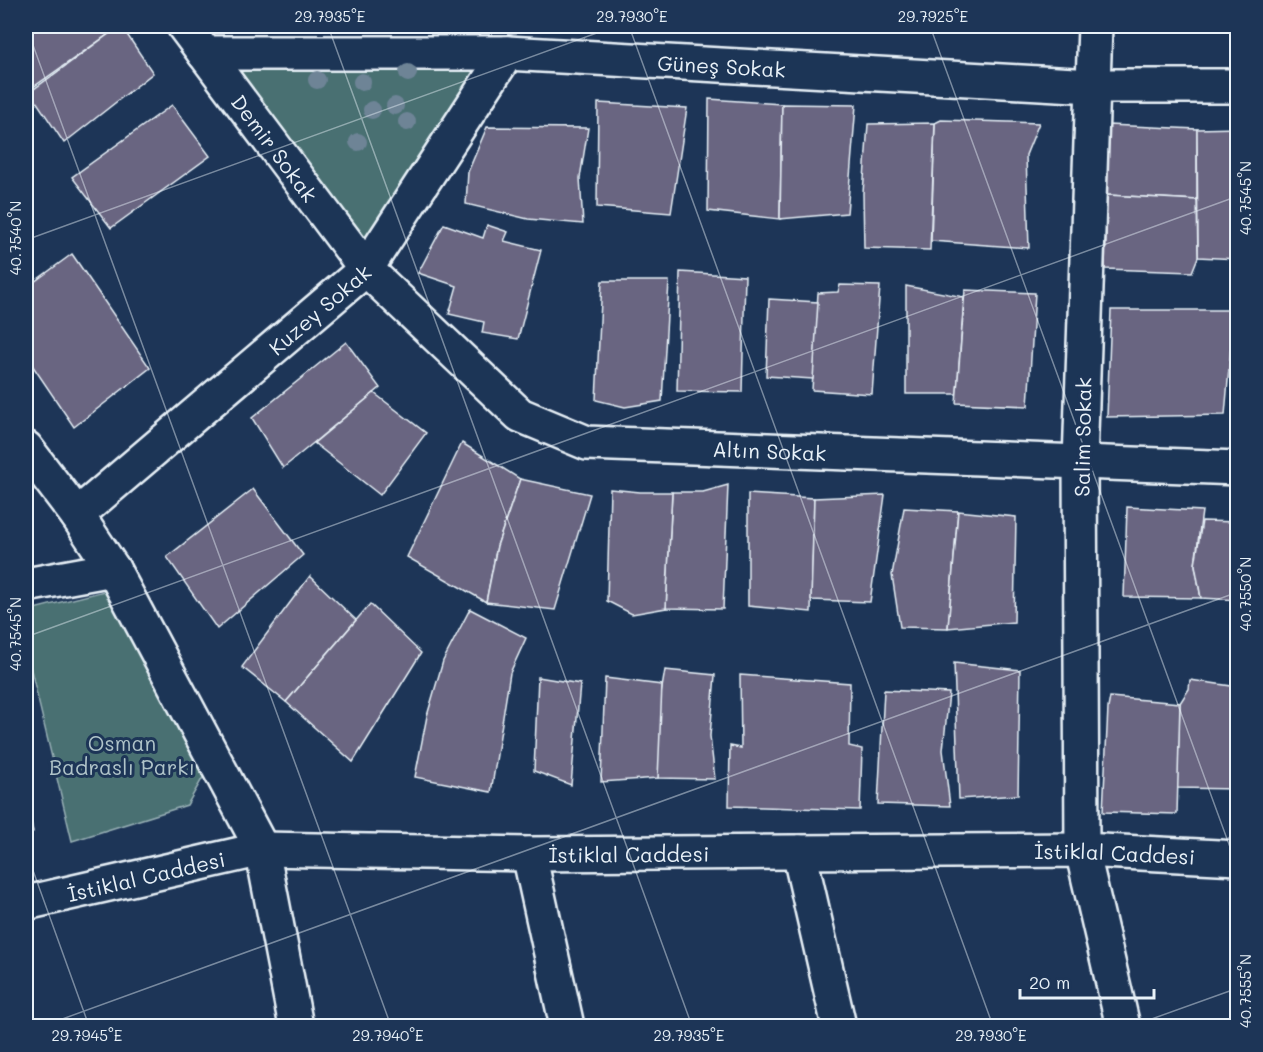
<svg xmlns="http://www.w3.org/2000/svg" width="1263" height="1052" viewBox="0 0 1263 1052" font-family="Mali,sans-serif">
<style>
.green{fill:#496f72;stroke:#98b0b5;stroke-width:1.5}
.building{fill:#696581;stroke:#e8f1f8;stroke-width:1.5}
.lines{fill:none;stroke-linecap:round;stroke-linejoin:round}
.street-casing{stroke:#e8f1f8;stroke-width:38}
.secondary-casing{stroke:#e8f1f8;stroke-width:38}
.street{stroke:#1d3557;stroke-width:33}
.secondary{stroke:#1d3557;stroke-width:33}
.tree{fill:#6e8496}
.ticks{fill:none;stroke:#e8f1f8;stroke-width:1.5;stroke-opacity:0.45}
.labels{text-anchor:middle;dominant-baseline:central;stroke-width:6;stroke-linejoin:round;paint-order:stroke}
.street-label{font-size:21px;fill:#e8f1f8;stroke:#1d3557}
.park-label{font-size:21px;fill:#b0c4c9;stroke:#1d3557}
.neatline{fill:none;stroke:#e8f1f8;stroke-width:2}
.ticks-label{font-size:15px;text-anchor:middle;fill:#e8f1f8}
</style>
<rect width="100%" height="100%" fill="#1d3557"/>
<filter id="ink" filterUnits="userSpaceOnUse"><feTurbulence type="fractalNoise" baseFrequency=".0167" numOctaves="2"/><feDisplacementMap in="SourceGraphic" scale="12" xChannelSelector="R" yChannelSelector="G"/><feConvolveMatrix kernelMatrix="1 2 1 2 8 2 1 2 1" color-interpolation-filters="sRGB"/></filter>
<g filter="url(#ink)">
<g class="green">
<path d="M204,53H507L366,269Z"/>
<path d="M108,590L209,767L187,805L72,841L26,649V611Z"/>
</g>
<g class="building">
<path d="M26,26H109L113,31L26,92Z"/>
<path d="M853,26H898L896,35Z"/>
<path d="M926,26H1026V30L971,32Z"/>
<path d="M1126,26H1190L1125,30Z"/>
<path d="M122,27L153,73L64,143L30,92L113,31Z"/>
<path d="M709,99L782,104L780,219L708,211Z"/>
<path d="M598,103L687,108L671,213L597,207Z"/>
<path d="M782,104L856,105L847,213L780,219Z"/>
<path d="M172,105L210,156L111,228L72,177Z"/>
<path d="M941,120L1039,123L1026,155L1029,248L931,241L935,123Z"/>
<path d="M935,123L930,250L864,248L863,193L868,124Z"/>
<path d="M1108,125L1197,129V200L1107,195Z"/>
<path d="M487,127L588,128L580,178L583,224L528,219L466,204L468,172Z"/>
<path d="M1238,128V259L1198,257L1197,129Z"/>
<path d="M1107,195L1197,200L1198,257L1192,272L1105,269Z"/>
<path d="M444,224L483,238L487,225L508,232L504,241L541,250L518,339L482,333L484,322L449,314L457,286L418,273Z"/>
<path d="M72,254L150,368L74,427L26,356V288Z"/>
<path d="M680,272L745,276L742,392L677,391Z"/>
<path d="M602,281H669L662,401L625,407L596,400Z"/>
<path d="M840,285L880,286L872,394L812,390L818,293L838,292Z"/>
<path d="M906,286L964,297L957,394H906Z"/>
<path d="M965,290L1035,293L1028,406L956,403Z"/>
<path d="M769,299L818,302L813,379L766,376Z"/>
<path d="M1111,310H1234L1225,415L1107,417Z"/>
<path d="M346,342L380,388L283,468L252,418Z"/>
<path d="M374,393L426,433L380,495L314,443Z"/>
<path d="M462,443L520,479L497,546L486,602L407,557Z"/>
<path d="M520,479L590,494L555,610L486,602L497,546Z"/>
<path d="M728,485L723,609L666,608L672,492H703Z"/>
<path d="M253,489L303,555L217,629L167,557Z"/>
<path d="M610,489L640,492H672L666,608L632,614L607,601Z"/>
<path d="M748,494L814,498L811,612L748,606Z"/>
<path d="M885,495L870,602L811,600L814,498Z"/>
<path d="M1127,507L1202,511L1195,565L1201,598L1124,597Z"/>
<path d="M904,508L958,511L948,628L900,627L892,575Z"/>
<path d="M958,511L1016,517L1014,622L948,628Z"/>
<path d="M1202,521L1238,522V600L1201,598L1195,565Z"/>
<path d="M310,576L356,620L286,702L242,667Z"/>
<path d="M370,604L421,653L353,762L286,702Z"/>
<path d="M470,609L526,638L510,673L491,792L415,777L427,716L443,661Z"/>
<path d="M954,663L1020,670L1018,795L959,799Z"/>
<path d="M665,670L715,675L710,736L715,779L658,778L655,730Z"/>
<path d="M740,675L850,683L849,746L862,749L860,810L729,806L730,746L741,748Z"/>
<path d="M538,677L580,684L571,785L534,771Z"/>
<path d="M605,678L662,685L658,778L601,782Z"/>
<path d="M1190,680L1238,687V789L1177,788L1180,703L1189,689Z"/>
<path d="M884,690L949,693L943,750L950,806L878,804Z"/>
<path d="M1110,697L1180,703L1177,814L1103,812L1108,708Z"/>
<path d="M26,796L33,832L26,834Z"/>
</g>
<g class="lines">
<g class="street-casing">
<g id="street">
<path id="s1" d="M184,26L366,269L520,415L587,443L1238,468"/>
<path d="M1095,26L1080,462L1082,850L1123,1026"/>
<path id="s2" d="M204,53H507L1093,86H1238"/>
<path d="M26,448L77,515L113,569L262,849L296,1026"/>
<path id="s3" d="M77,515L366,269L507,53"/>
<path d="M26,585L113,569"/>
<path d="M799,852L839,1026"/>
<path d="M529,854L567,1026"/>
</g>
</g>
<g class="secondary-casing">
<g id="secondary">
<path id="s4" d="M26,903L262,849L529,854L1082,850L1238,858"/>
</g>
</g>
<use href="#street" class="street"/>
<use href="#secondary" class="secondary"/>
</g>
<g class="tree">
<circle cx="408" cy="73" r="9"/>
<circle cx="317" cy="80" r="9"/>
<circle cx="362" cy="82" r="9"/>
<circle cx="395" cy="106" r="9"/>
<circle cx="372" cy="110" r="9"/>
<circle cx="407" cy="122" r="9"/>
<circle cx="358" cy="142" r="9"/>
</g>
</g>
<path class="ticks" d="M26,26L391,1026M328,26L692,1026M629,26L993,1026M930,26L1238,869M1232,26L1238,42M26,240L616,26M26,637L1238,196M26,851L89,1026M43,1026L1238,592M1132,1026L1238,988"/>
<g class="labels">
<g class="street-label">
<text stroke="none"><textPath href="#s2" startOffset="518">Güneş Sokak</textPath></text>
<text stroke="none"><textPath href="#s1" startOffset="152">Demir Sokak</textPath></text>
<text stroke="none"><textPath href="#s3" startOffset="318">Kuzey Sokak</textPath></text>
<text transform="translate(1082 437) rotate(-89)">Salim Sokak</text>
<text stroke="none"><textPath href="#s1" startOffset="771">Altın Sokak</textPath></text>
<text stroke="none"><textPath href="#s4" startOffset="1095">İstiklal Caddesi</textPath></text>
<text stroke="none"><textPath href="#s4" startOffset="609">İstiklal Caddesi</textPath></text>
<text stroke="none"><textPath href="#s4" startOffset="123">İstiklal Caddesi</textPath></text>
</g>
<g class="park-label">
<text x="122" y="742">Osman<tspan x="122" dy="24">Badraslı Parkı</tspan></text>
</g>
</g>
<rect width="1263" height="1052" fill="none" stroke="#1d3557" stroke-width="66"/>
<path d="M1020 989v9h134v-9" fill="none" stroke="#e8f1f8" stroke-width="3"/>
<text x="1029" y="989" font-size="18" fill="#e8f1f8" stroke="#1d3557" stroke-width="4.5" paint-order="stroke">20 m</text>
<rect x="33" y="33" width="1197" height="986" class="neatline"/>
<g class="ticks-label">
<text x="330" y="22">29.7935°E</text>
<text x="632" y="22">29.7930°E</text>
<text x="933" y="22">29.7925°E</text>
<text transform="translate(1246 198) rotate(-90)" y="5">40.7545°N</text>
<text transform="translate(16 238) rotate(-90)" y="5">40.7540°N</text>
<text transform="translate(1246 594) rotate(-90)" y="5">40.7550°N</text>
<text transform="translate(16 634) rotate(-90)" y="5">40.7545°N</text>
<text transform="translate(1246 991) rotate(-90)" y="5">40.7555°N</text>
<text x="87" y="1041">29.7945°E</text>
<text x="388" y="1041">29.7940°E</text>
<text x="689" y="1041">29.7935°E</text>
<text x="991" y="1041">29.7930°E</text>
</g>
</svg>
